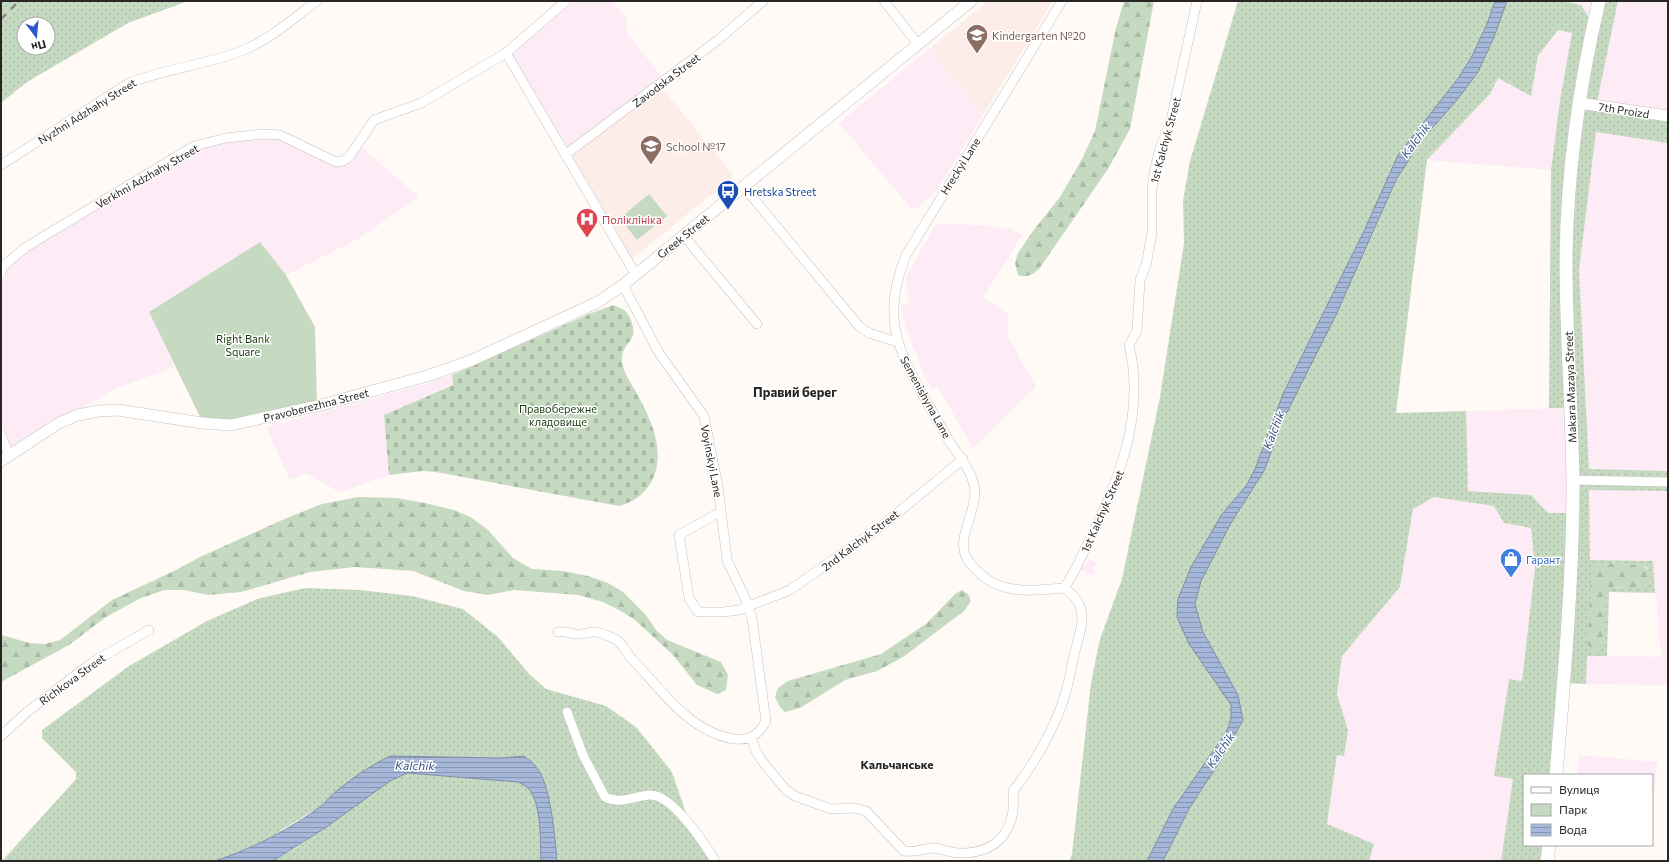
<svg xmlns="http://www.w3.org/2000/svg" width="1669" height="862" viewBox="0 0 1669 862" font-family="Commissioner,sans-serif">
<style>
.industrial{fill:#fdebf5}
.education{fill:#fcede8}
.grass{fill:url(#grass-dots);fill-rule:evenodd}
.forest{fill:url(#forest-firs)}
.cemetery{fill:url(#cemetery-stones)}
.park{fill:#c5dac1}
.water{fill:url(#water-rules);stroke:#808ca4}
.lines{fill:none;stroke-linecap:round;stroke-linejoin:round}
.minor-casing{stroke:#c6c1be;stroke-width:10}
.tertiary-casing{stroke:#c6c1be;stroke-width:12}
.secondary-casing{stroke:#c6c1be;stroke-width:14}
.minor{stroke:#fff;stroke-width:9}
.tertiary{stroke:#fff;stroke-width:11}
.secondary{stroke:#fff;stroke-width:13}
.rail{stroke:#8d8987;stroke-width:2.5;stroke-dasharray:7 7;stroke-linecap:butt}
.labels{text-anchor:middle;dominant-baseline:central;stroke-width:3;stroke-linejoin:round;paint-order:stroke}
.education-label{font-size:11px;fill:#785e54;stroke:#fff;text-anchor:start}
.street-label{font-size:11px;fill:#282625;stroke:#fff}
.transit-label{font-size:11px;fill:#164399;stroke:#fff;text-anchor:start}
.health-label{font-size:11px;fill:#be3a42;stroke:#fff;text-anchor:start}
.park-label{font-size:11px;fill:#183d10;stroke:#fff}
.shop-label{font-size:11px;fill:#366cbe;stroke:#fff;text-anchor:start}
.water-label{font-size:12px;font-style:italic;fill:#395281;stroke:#fff}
.neighbourhood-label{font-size:12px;font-weight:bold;fill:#282625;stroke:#fff}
.quarter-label{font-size:13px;font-weight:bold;fill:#282625;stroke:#fff}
</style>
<defs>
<pattern id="grass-dots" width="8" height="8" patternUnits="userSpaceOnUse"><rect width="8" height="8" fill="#c5dac1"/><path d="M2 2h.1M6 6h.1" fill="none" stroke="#a9bba6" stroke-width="1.8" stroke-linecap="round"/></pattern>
<pattern id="forest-firs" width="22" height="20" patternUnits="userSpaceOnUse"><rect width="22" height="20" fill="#c5dac1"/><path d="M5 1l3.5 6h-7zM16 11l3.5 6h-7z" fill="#a9bba6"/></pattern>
<pattern id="cemetery-stones" width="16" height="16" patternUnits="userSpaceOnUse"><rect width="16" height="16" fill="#c5dac1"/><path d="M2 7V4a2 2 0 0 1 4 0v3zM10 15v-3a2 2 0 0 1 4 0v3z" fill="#a9bba6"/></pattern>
<pattern id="water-rules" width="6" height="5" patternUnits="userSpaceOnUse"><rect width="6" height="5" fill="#a5b8da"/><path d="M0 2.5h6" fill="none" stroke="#8695b1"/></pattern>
</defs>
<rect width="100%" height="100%" fill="#fffaf6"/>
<g class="industrial">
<path d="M574,1H612L626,18L627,33L662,77L567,147L512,54Z"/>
<path d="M1563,1H1596L1592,23L1581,5Z"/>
<path d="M1618,1H1668V112L1597,102Z"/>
<path d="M1558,30L1572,33L1560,100L1551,170L1427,160L1490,94L1498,78L1531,95L1538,56Z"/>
<path d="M929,49L983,115L939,187L918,209L911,208L839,123Z"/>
<path d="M1596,132L1668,143V471L1589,469L1579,270Z"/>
<path d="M262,138L279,139L335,166L361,147L419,197L358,239L286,275L260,242L149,312L175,367L117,388L11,449L1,423V287L6,270L28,250L195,149L227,142Z"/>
<path d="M936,224L984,225L1001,229L1010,228L1022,235L983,298L1008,313V337L1036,387L973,448L937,386L932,389L925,377L905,326L901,306L909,304L906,276Z"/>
<path d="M452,375L453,384L384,415L389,475L339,492L306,473L290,480L266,427L422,385Z"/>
<path d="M1568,408L1570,513H1548L1531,495L1468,491L1466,411Z"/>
<path d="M1589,490L1668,491V685L1586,684L1587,655L1661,657L1653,561L1590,560Z"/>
<path d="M1434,497L1494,506L1504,523L1531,528L1535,568L1522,681L1509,679L1494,776L1513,779L1501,861H1369L1374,844L1327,824L1338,755L1343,756L1348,730L1337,694L1342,656L1400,587L1413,509Z"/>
<path d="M1089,559L1096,563L1093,570L1096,571L1094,576L1080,569L1082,564L1086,565Z"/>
<path d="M1579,755L1657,762L1654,797H1652V775H1577Z"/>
</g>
<g class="education">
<path d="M988,1H1053L983,115L929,49Z"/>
<path d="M662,88L734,176L632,259L572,155Z"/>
</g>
<g class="grass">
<path d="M1,1H188L128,23L27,82L1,103ZM24,24H48V48H24Z"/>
<path d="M1238,1H1495L1487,24L1472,56L1459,77L1398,155L1364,231L1283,394L1255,469L1246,486L1222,514L1191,567L1178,599L1189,644L1231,705V718L1227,731L1173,809L1147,861H1069L1072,854L1091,683L1100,639L1122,579L1160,397L1184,243L1183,201L1190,161Z"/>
<path d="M1507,1H1563L1581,5L1592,23L1576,102L1568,408H1549L1551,170L1560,100L1572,33L1558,30L1538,56L1531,96L1498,78L1490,94L1427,160L1396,413L1466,411L1468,491L1531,495L1548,513H1570L1553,775H1524V845H1546L1544,861H1501L1513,779L1494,776L1509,679L1522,681L1535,568L1531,528L1504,523L1494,506L1434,497L1413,509L1400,587L1342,656L1337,694L1348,730L1344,756L1337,755L1327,824L1374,844L1369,861H1163L1190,807L1221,760L1242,720L1238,695L1203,632L1195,604L1201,581L1231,523L1264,471L1284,418L1370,240L1396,180L1420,142L1457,100L1478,72L1494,37Z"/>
<path d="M1602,1H1618L1597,102L1583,100Z"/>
<path d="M1581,107L1668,120V143L1596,132L1579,270L1589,469L1668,471V491L1589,490L1590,560L1653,561L1655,593L1609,592L1607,656H1587L1586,684L1566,683L1569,261ZM1604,563L1643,565L1647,567L1651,581L1645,586L1610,588L1606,591L1605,597Z"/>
<path d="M305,588L360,590L412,596L463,609L498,637L529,674L546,689L606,706L636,727L672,772L692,831L711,861H557C555,838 551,786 537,768C534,763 528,760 524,756L502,758L390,756L338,790L321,806L269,838L232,855L215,861H2L76,779V772L42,738V730L129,666L207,621L257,599Z"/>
<path d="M407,773L518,782C522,784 526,786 529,789C542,805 540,841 541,861H273C320,837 359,795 407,773Z"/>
</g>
<g class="forest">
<path d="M1124,1H1154L1130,129L1108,169L1039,269C1032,275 1027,278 1018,275L1015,263L1018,253L1033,231L1060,197L1082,159L1095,131L1116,28Z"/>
<path d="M358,497L396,498L425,503L454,510L472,518L488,530L513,558L532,569L563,571L588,576L608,583L623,592L645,614L657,631L667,640L721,662L728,675L726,690L717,694L697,685L673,655L635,620L621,611L603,602L578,595L514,590L488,595L464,591L413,571L355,567L310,572L241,592L208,595L184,590H165L141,598L106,617L69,645L1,682V635L30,643L45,644L60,640L112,600L176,570L200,557L289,517L322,504Z"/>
<path d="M1604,563L1643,565L1649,571L1651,581C1644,593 1618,582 1606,591L1604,644L1602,649L1594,652L1590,650L1588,644L1591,573C1594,566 1597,564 1604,563Z"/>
<path d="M962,590L968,594L971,601L964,611L903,657L877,671L845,680L800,708L785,712L780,707L775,697L778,688L788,681L881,654L927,623L956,593Z"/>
</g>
<path class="cemetery" d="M613,305C617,306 621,308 624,310C630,314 635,328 633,335C630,344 620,349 622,362C624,373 630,382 636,392C651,419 668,454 650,484C642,496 633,502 619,506L436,472L423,471L389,475L384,415L453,385L452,375L589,314Z"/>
<g class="park">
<path d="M649,194L667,216L637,240L620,218Z"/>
<path d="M260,242L286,275L315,327L317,405L276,416L203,423L149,312Z"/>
</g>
<g class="water">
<path d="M1495,1H1507L1494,37L1478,72L1457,100L1420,142L1396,180L1335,317L1284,418L1264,471L1231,523L1201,581L1195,604L1203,632L1238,695L1243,720L1221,760L1190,807L1163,861H1147L1173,809L1227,731L1231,718V705L1189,644L1177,617L1178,599L1191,567L1222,514L1246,486L1255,469L1283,394L1364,231L1398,155L1459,77L1472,56L1487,24Z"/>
<path d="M390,756L502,758L524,756C528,759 534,763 537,768C551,786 555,838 557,861H541C540,841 542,806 529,789C526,786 522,784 518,782L407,773L390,781L325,828L273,861H215C249,850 293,828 321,806C327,801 332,794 339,789C355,776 372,765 390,756Z"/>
</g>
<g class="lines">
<g class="minor-casing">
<g id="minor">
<path d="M884,1L918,44"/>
<path d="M1062,1L906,255C883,312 894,344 923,395C932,411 941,427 950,442C959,457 970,468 974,485C980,511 951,540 970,563C996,596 1027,591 1064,588"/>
<path d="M506,53L636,275"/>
<path d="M565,155L718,40L763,1"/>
<path d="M1,165L129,83C167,68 209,65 246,49C272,38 295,17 317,1"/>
<path d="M744,187L859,326L869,333L897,342"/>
<path d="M684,236L757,324"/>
<path d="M1,273L2,267L26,247L194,146L226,138L262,134L280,135L336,162L343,161L349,157L374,120L421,103L506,53L566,1"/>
<path d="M1,435L9,455"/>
<path d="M1573,480L1668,482"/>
<path d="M721,514L715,515L679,535L689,598L698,612H723L739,610L790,590L884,524L963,459"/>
<path d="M1064,588C1074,575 1080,559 1087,545C1118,483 1146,415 1129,345L1137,331L1140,280L1146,265L1152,233V190L1154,173L1160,148L1171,120L1197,1"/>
<path d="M558,632C565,631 569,633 576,634C582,635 588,632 594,632C600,632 611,637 617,640C623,644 626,653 632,659C660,688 687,729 729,738C746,742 758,737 766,721L752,618L746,600L727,560L718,487L704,416L659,353L623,285"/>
<path d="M567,712L583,755L605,797C621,805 633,796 650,795C672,794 705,844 715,861"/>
<path d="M1,736L27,712L93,662L149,630"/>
<path d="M751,738L756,751L762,761L786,790L795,796L831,809L855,808L866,811L904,851C914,853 924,848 935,848C943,849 951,853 959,853C999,854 1017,828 1013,791C1033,766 1056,726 1065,695C1069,681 1072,665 1075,651C1079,637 1085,620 1080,606C1077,598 1071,593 1064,588"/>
</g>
</g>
<g class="tertiary-casing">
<g id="tertiary">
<path d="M1579,103L1668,116"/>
<path d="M1,461L59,423L78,415L98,411L118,410L202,423L231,425L321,405L427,376L470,361L520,338L598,302L623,285L971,1"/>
</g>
</g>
<g class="secondary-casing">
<g id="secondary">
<path d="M1556,775C1564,678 1573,580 1573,483C1572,408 1566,334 1566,260C1567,173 1579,86 1599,1"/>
<path d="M1547,861L1549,845"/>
</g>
</g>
<use href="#minor" class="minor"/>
<use href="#tertiary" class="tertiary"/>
<use href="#secondary" class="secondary"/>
<path class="rail" d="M1,19L19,1"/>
</g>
<defs>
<g id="school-pin" transform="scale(1.15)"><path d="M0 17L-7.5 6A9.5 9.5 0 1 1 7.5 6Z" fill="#8d6e63" stroke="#fff"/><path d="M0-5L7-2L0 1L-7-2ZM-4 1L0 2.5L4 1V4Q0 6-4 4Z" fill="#fff"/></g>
<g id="bus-pin" transform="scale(1.15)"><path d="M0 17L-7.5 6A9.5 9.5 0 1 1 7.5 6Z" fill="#1a4fb4" stroke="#fff"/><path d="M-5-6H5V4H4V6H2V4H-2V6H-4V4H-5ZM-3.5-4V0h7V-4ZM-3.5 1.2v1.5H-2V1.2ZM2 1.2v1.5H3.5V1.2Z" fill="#fff"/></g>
<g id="hospital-pin" transform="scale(1.15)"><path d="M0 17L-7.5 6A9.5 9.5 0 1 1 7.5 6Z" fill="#e0444e" stroke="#fff"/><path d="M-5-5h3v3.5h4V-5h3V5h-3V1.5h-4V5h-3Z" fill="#fff"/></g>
<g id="shop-pin" transform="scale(1.15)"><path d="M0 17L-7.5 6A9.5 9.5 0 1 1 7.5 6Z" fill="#3f7fe0" stroke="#fff"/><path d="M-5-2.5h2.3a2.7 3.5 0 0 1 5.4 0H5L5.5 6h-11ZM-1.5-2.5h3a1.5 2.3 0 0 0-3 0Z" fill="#fff"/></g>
</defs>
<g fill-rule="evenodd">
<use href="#school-pin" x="977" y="35"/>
<use href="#school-pin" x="651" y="146"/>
<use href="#bus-pin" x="728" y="191"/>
<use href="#hospital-pin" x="587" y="219"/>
<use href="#shop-pin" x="1511" y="559"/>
</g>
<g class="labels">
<g class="education-label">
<text x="992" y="35">Kindergarten №20</text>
<text x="666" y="146">School №17</text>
</g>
<g class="street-label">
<text transform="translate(666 80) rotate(-37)">Zavodska Street</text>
<text transform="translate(1624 110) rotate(9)">7th Proizd</text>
<text transform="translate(87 111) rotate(-32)">Nyzhni Adzhahy Street</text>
<text transform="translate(1165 140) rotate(-75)">1st Kalchyk Street</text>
<text transform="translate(960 166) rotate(-58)">Hreckyi Lane</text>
<text transform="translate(147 176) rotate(-30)">Verkhni Adzhahy Street</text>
<text transform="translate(683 236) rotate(-39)">Greek Street</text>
<text transform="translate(1570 387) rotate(-92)">Makara Mazaya Street</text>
<text transform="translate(926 397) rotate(61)">Semenishyna Lane</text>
<text transform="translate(316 405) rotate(-14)">Pravoberezhna Street</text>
<text transform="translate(712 461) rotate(79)">Voyinskyi Lane</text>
<text transform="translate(1102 511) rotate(-66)">1st Kalchyk Street</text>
<text transform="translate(860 540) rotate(-37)">2nd Kalchyk Street</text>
<text transform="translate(72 679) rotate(-36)">Richkova Street</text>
</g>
<g class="transit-label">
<text x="744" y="191">Hretska Street</text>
</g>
<g class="health-label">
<text x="602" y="219">Поліклініка</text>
</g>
<g class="park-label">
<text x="243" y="338">Right Bank<tspan x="243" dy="13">Square</tspan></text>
<text x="558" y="408">Правобережне<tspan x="558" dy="13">кладовище</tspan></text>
</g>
<g class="shop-label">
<text x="1526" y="559">Гарант</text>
</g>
<g class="water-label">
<text transform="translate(1415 140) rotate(-53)">Kalchik</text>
<text transform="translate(1273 430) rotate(-69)">Kalchik</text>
<text transform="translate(1220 750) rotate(-56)">Kalchik</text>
<text transform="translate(415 765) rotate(1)">Kalchik</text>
</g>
<g class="neighbourhood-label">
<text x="897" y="764">Кальчанське</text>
</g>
<g class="quarter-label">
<text x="795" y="392">Правий берег</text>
</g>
</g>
<rect width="1669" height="862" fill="none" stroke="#282625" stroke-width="4"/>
<rect x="1523" y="774" width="130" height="72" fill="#ffffff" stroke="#a9a8a8"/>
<rect x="1531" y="787" width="20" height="6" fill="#ffffff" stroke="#a9a8a8"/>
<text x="1559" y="794" font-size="12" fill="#282625">Вулиця</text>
<rect x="1531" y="804" width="20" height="12" fill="#c5dac1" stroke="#a9a8a8"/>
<text x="1559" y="814" font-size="12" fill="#282625">Парк</text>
<rect x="1531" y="824" width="20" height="12" fill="url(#water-rules)" stroke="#a9a8a8"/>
<text x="1559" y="834" font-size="12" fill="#282625">Вода</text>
<g transform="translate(36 36) rotate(164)"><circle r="19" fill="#ffffff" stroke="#a9a8a8"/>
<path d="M0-3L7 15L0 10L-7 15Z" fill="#2e58c7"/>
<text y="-6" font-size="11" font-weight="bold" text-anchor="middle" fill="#282625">Пн</text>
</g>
</svg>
